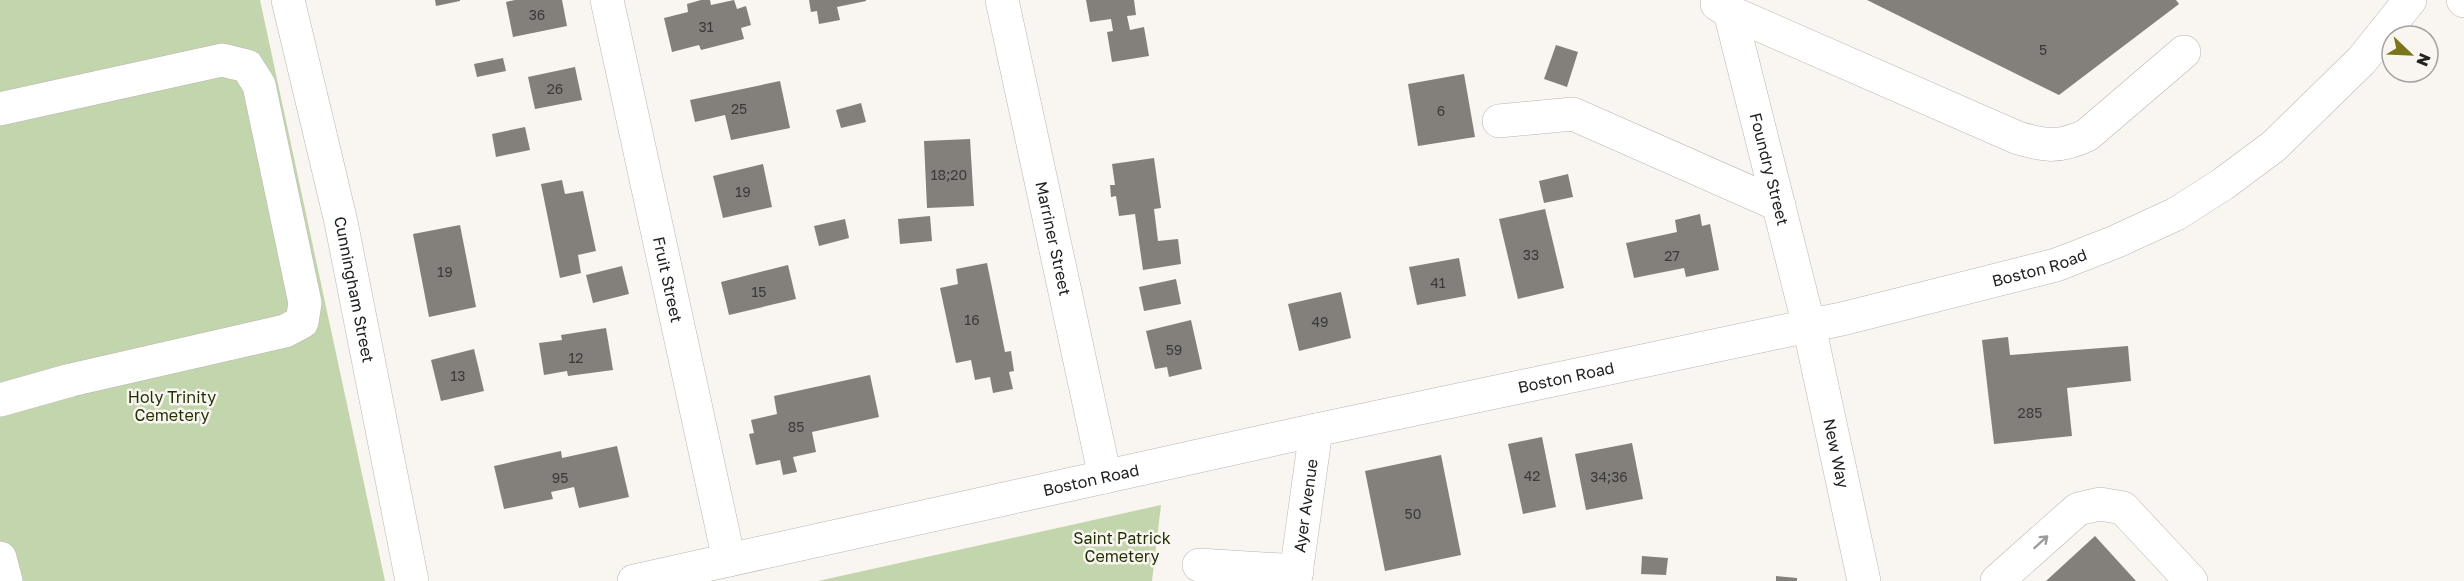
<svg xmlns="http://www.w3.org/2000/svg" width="2464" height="581" viewBox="0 0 2464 581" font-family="'Golos Text',sans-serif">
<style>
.green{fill:#c3d5ad}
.building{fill:#83807c}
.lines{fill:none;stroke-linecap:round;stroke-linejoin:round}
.minor-casing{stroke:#b9b6b2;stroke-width:34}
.major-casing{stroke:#b9b6b2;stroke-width:34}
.minor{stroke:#fff;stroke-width:33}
.major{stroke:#fff;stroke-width:33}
.oneway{stroke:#9c9c9b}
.labels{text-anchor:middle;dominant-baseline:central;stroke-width:5;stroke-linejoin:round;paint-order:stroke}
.number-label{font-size:14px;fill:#3c3a38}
.street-label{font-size:16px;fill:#242221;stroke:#f9f5f1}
.park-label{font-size:16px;fill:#1f2f02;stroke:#f9f5f1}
</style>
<rect width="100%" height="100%" fill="#f9f5f1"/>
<g class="green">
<path d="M0,0H260L385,581H0Z"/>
<path d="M1161,505L1152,581H818Z"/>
</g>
<g class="building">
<path d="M435,0H460V1L436,6Z"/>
<path d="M515,0H562L567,26L513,37L506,2Z"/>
<path d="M701,0H710L711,5L734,0L737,9L746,6L751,25L741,28L744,39L701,50L699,45L672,52L664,18L688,12L687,4Z"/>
<path d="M809,0H866V1L837,7L840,20L819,24L817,11L811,12Z"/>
<path d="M1086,0H1134L1136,15L1127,16L1130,30L1144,27L1149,56L1112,62L1107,32L1113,31L1111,19L1090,22Z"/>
<path d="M1867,0H2176L2179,4L2059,95Z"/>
<path d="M1556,45L1578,52L1567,87L1544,79Z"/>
<path d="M503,58L506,71L477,77L474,64Z"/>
<path d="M575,67L582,100L535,109L528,77Z"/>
<path d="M1464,74L1475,137L1418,146L1408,84Z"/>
<path d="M780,81L790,128L731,140L725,115L695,122L690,100Z"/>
<path d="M861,103L866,122L841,128L836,110Z"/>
<path d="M525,127L530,150L496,157L492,134Z"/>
<path d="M970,139L974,206L927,208L924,141Z"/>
<path d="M1154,158L1161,208L1154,209L1158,241L1178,239L1181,264L1143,270L1135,214L1119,216L1116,196L1111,197L1110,185H1115L1112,164Z"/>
<path d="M763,164L772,207L723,218L713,176Z"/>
<path d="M1568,174L1573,197L1544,203L1539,181Z"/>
<path d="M562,180L565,194L583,191L596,251L578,255L581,273L560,278L541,184Z"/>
<path d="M1545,209L1564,288L1518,299L1499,219Z"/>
<path d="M1700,214L1702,226L1710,224L1719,270L1686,277L1684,268L1634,278L1626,243L1677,232L1675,220Z"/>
<path d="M930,216L932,241L900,244L898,219Z"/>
<path d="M845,219L849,238L819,246L814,226Z"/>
<path d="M460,225L476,307L429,317L413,234Z"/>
<path d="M1459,258L1466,296L1417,305L1409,267Z"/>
<path d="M987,263L1005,352L1011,351L1014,371L1009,372L1013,389L993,393L990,377L975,380L971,360L956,363L940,288L958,284L956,269Z"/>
<path d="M788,265L796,299L729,315L721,282Z"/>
<path d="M622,266L629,294L593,303L586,275Z"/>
<path d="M1176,279L1181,304L1144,311L1139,287Z"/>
<path d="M1341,292L1351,338L1299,351L1288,304Z"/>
<path d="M1191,320L1202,369L1169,377L1167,367L1155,369L1146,331Z"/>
<path d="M606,328L613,370L568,376L567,371L544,375L539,343L562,340L561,335Z"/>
<path d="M2008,337L2010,355L2128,346L2131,381L2067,388L2072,436L1994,444L1982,340Z"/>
<path d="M474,349L484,391L441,401L431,360Z"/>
<path d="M870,375L879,417L812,432L816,452L793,457L797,472L783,475L780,460L756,465L749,434L754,433L751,420L777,414L774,396Z"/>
<path d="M1542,437L1556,507L1523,514L1508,444Z"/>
<path d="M1632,443L1643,499L1586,510L1575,454Z"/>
<path d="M617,446L629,497L579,508L574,487L551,492L553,499L504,509L494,466L561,451L562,458Z"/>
<path d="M1441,455L1461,555L1385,571L1365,471Z"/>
<path d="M2095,536L2136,581H2046Z"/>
<path d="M1642,556L1668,558L1666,575L1641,574Z"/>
<path d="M1776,576L1797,578V581H1776Z"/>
</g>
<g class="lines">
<g class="minor-casing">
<g id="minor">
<path id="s1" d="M288,0L341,222L412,581"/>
<path id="s2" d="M607,0L729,560"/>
<path id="s3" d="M1002,0L1105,477"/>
<path d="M2463,0L2464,1"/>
<path d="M1717,4L1730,12L2018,138C2046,146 2060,148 2087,135L2184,52"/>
<path id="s4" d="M1730,12L1809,326L1864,581"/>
<path d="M0,109L222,60L247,66L259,85L305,303L302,322L285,331L71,380L0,400"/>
<path d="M1499,121L1573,114L1779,205"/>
<path d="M0,558L6,581"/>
<path d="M1199,565L1297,571"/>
<path id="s5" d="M1295,581L1316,430"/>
<path d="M1997,581L2078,509L2100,504L2123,508L2191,581"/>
</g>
</g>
<g class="major-casing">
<g id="major">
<path id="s6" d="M634,581L1316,430L1846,318L2056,265L2115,242L2176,214L2223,184L2274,146L2362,60L2410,0"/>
</g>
</g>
<use href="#minor" class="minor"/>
<use href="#major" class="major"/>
</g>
<defs><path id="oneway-shaft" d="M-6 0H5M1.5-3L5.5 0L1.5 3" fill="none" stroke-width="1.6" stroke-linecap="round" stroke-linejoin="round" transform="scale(1.5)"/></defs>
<use class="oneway" href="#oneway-shaft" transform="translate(2041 542) rotate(-42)"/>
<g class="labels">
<g class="number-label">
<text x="537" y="14">36</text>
<text x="706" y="26">31</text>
<text x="2043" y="49">5</text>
<text x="555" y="88">26</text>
<text x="739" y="108">25</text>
<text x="1441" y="110">6</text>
<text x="949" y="174">18;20</text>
<text x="743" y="191">19</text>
<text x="1531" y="254">33</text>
<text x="1672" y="255">27</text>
<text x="445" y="271">19</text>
<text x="1438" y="282">41</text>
<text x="759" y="291">15</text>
<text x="972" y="319">16</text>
<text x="1320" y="321">49</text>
<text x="1174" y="349">59</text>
<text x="576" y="357">12</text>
<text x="458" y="375">13</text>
<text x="2030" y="412">285</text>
<text x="796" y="426">85</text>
<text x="1532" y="475">42</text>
<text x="1609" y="476">34;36</text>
<text x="560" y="477">95</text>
<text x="1413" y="513">50</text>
</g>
<g class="street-label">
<text stroke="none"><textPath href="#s4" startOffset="162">Foundry Street</textPath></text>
<text stroke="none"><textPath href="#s3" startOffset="244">Marriner Street</textPath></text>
<text stroke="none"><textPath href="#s6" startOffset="1440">Boston Road</textPath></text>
<text stroke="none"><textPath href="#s2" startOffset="286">Fruit Street</textPath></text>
<text stroke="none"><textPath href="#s1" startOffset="297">Cunningham Street</textPath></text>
<text stroke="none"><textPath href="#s6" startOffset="954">Boston Road</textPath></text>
<text stroke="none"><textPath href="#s4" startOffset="454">New Way</textPath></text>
<text stroke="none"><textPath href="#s6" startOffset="468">Boston Road</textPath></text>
<text stroke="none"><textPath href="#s5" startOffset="76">Ayer Avenue</textPath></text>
</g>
<g class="park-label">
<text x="172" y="397">Holy Trinity<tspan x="172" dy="18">Cemetery</tspan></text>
<text x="1122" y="538">Saint Patrick<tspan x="1122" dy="18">Cemetery</tspan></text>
</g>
</g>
<g transform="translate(2410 54) rotate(113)"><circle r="28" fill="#f9f5f1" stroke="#a4a19e" stroke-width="1.5"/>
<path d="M0-4.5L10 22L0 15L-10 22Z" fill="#7b7519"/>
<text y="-9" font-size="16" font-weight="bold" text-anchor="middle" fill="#242221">N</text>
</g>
</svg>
